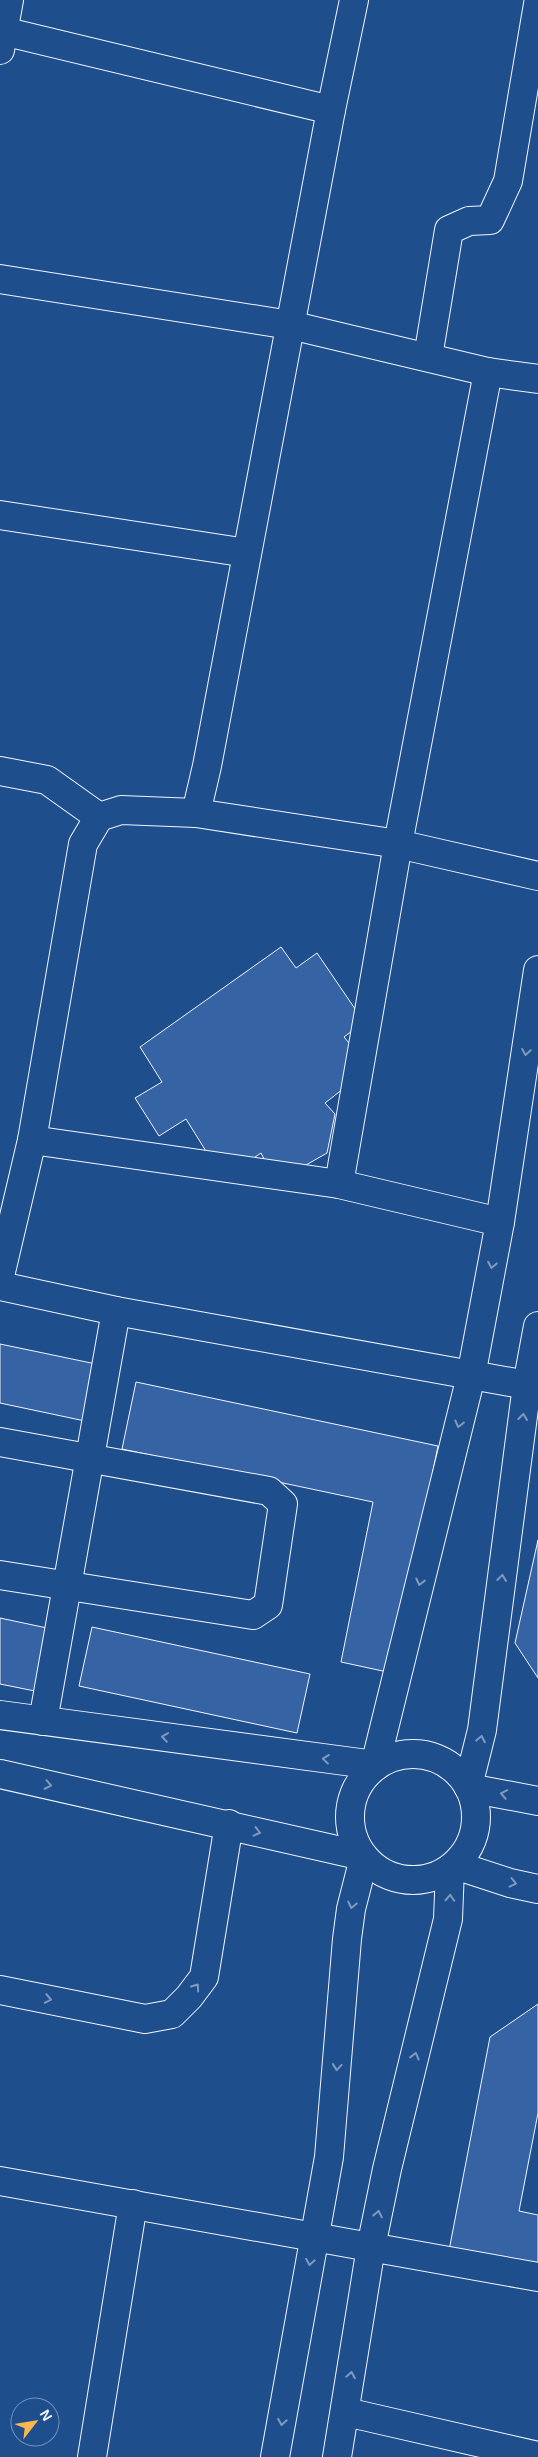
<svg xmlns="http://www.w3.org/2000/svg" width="538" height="2457" viewBox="0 0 538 2457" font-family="Arial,sans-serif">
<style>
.building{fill:#3563a3;stroke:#f2f6ff}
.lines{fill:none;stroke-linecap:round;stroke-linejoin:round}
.minor-casing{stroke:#f2f6ff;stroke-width:30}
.tertiary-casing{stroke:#f2f6ff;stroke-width:30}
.minor{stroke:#1f4e8c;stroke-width:28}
.tertiary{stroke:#1f4e8c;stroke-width:28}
.oneway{stroke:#7e9ac0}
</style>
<rect width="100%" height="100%" fill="#1f4e8c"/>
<g class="building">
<path d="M281,947L296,968L317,953L364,1022L344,1037L356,1051L343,1089L325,1103L335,1114L327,1153L299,1169H269L261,1153L245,1164L209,1156L186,1119L159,1136L135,1098L162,1082L140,1047Z"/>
<path d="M0,1344L96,1364L85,1421L0,1403Z"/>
<path d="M136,1382L438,1446L392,1673L341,1662L373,1502L122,1449Z"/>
<path d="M538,1540V1678L515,1643Z"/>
<path d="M0,1618L47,1628L35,1691L0,1684Z"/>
<path d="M92,1627L310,1674L297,1733L79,1686Z"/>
<path d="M538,2004V2113L519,2211L538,2215V2278L447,2261L490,2037Z"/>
</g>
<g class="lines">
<g class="minor-casing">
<g id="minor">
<path d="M3,31L331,110"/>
<path d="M0,50L9,0"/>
<path d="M0,279L290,325L488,372L538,379"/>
<path d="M428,357L449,230L469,221L490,220L508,181L538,4"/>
<path d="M0,515L247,553"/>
<path d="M0,771L47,780L99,817"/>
<path d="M196,813L398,844L538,876"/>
<path d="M32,1140L339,1184L500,1222"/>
<path d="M339,1184L398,844L488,372"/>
<path d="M0,1276L32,1140L83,844L99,817L121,810L196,813L207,766L331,110L354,0"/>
<path d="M0,1286L116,1311L538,1387"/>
<path d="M0,1442L269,1491L283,1504L268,1605L253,1615L0,1575"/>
<path d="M43,1721L116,1311"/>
<path d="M0,1990L145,2019L172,2014L189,1997L204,1977L229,1824"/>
<path d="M0,2181L538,2277"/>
<path d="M346,2412L538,2456"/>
<path d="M92,2457L133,2204"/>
</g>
</g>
<g class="tertiary-casing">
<g id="tertiary">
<path d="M0,1715L375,1765"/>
<circle cx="413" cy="1817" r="63"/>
<path d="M375,1765L471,1376L500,1222L538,970"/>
<path d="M0,1774L363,1856"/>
<path d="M468,1786L482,1730L527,1385L538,1326"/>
<path d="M469,1788L538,1801"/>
<path d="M455,1865L510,1883L538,1889"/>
<path d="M275,2457L329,2157L347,1939L351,1909L364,1858"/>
<path d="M337,2457L371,2247L387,2169L448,1919L450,1869"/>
</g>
</g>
<use href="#minor" class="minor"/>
<use href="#tertiary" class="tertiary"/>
</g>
<defs><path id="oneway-chevron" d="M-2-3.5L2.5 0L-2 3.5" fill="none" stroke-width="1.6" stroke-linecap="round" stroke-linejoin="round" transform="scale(1.25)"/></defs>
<g class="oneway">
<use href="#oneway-chevron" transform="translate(526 1052) rotate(99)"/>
<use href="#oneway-chevron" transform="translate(492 1265) rotate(101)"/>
<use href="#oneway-chevron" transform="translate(523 1417) rotate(-83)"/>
<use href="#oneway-chevron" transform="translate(459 1424) rotate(104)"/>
<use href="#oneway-chevron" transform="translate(502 1578) rotate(-83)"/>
<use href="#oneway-chevron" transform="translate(420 1582) rotate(104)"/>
<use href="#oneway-chevron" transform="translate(165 1737) rotate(-172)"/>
<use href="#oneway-chevron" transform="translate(481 1739) rotate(-79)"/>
<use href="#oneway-chevron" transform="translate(326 1759) rotate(-173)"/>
<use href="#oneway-chevron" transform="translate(48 1785) rotate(12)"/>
<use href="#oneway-chevron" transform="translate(504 1794) rotate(-169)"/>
<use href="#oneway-chevron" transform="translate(257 1832) rotate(14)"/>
<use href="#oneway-chevron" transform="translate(513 1883) rotate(13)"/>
<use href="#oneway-chevron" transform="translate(450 1898) rotate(-87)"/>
<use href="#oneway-chevron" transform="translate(352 1905) rotate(102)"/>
<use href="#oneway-chevron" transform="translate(196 1987) rotate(-55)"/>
<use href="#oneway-chevron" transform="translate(48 1999) rotate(11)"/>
<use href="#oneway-chevron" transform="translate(415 2056) rotate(-76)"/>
<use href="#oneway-chevron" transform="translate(337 2067) rotate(95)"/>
<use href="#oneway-chevron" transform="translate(378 2214) rotate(-79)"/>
<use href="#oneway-chevron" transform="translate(310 2262) rotate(100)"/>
<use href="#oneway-chevron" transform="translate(351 2375) rotate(-81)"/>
<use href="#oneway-chevron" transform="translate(282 2422) rotate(100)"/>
</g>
<g transform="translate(35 2422) rotate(59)"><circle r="24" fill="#1f4e8c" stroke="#7391ba"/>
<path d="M0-4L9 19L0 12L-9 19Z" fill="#ffb74d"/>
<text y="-8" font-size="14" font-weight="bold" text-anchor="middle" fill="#f2f6ff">N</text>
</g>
</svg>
